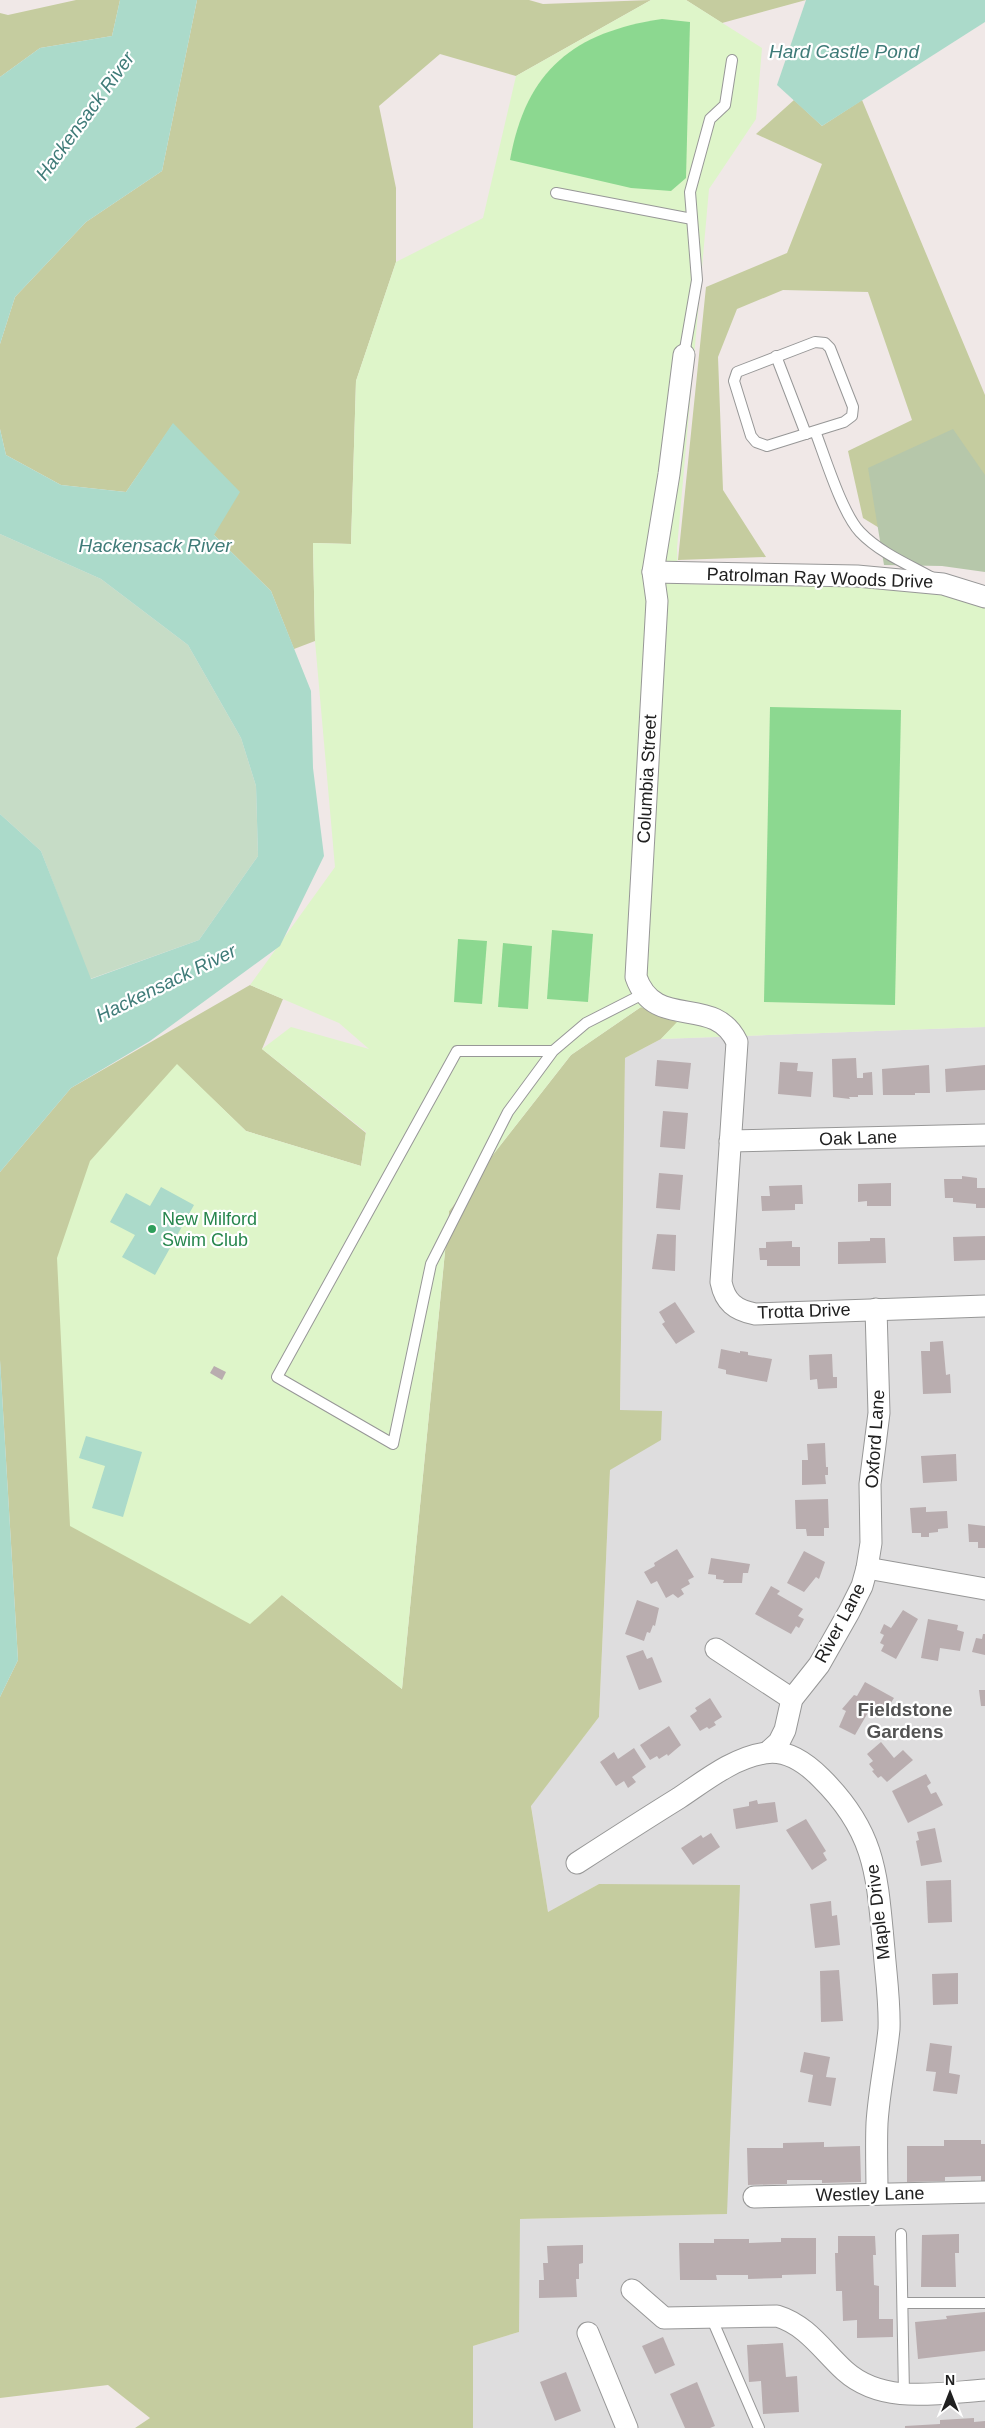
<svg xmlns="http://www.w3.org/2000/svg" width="985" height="2428" viewBox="0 0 985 2428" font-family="Helvetica,sans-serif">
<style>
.residential{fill:#deddde}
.forest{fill:#c5cc9f}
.wetland{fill:#c6dcc6}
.cemetery{fill:#b6c7aa}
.park{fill:#def5c9}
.pitch{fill:#8cd890}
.water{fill:#abdaca}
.building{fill:#b9adaf}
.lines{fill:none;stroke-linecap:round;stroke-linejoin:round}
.service-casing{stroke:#979797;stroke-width:12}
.minor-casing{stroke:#979797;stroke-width:23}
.service{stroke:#fff;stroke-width:10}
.minor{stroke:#fff;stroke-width:21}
.leisure-dot{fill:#2e9e5b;stroke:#fff;stroke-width:2}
.labels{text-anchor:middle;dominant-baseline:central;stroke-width:4.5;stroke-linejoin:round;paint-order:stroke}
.street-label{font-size:18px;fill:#202020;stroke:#fff}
.leisure-label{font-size:18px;fill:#27864d;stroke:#fff;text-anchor:start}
.water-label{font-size:19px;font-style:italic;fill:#3f7b78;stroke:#fff}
.neighbourhood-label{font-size:19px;font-weight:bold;fill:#535353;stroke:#fff}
</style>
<rect width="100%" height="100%" fill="#f0e8e7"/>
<path class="residential" d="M985,1027V2428H473V2346L519,2332V2219L726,2214L599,1884L548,1912L531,1805L599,1717L610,1470L620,1411L625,1058L661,1039Z"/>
<g class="forest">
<path d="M76,0H120L112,36L40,48L0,77V13L8,15Z"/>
<path d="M197,0H529L543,4L651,0L516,76L440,54L379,106L396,188V262L356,381L351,544L313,543L315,641L294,649L271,591L214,535L173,424L126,492L61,485L6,455L0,429V344L15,297L86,222L162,171Z"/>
<path d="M686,0H806L722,23Z"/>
<path d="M794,100L822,126L862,100L985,395V552L912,548L863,518L848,451L912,420L868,292L783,290L737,309L718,357L723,490L766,557L678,560L706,287L787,253L822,164L756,134Z"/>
<path d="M250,985L283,999L262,1049L366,1133L361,1166L246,1131L177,1065L282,1595L402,1689L449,1211L571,1055L641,1007L678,1022L661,1039L625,1058L620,1410L662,1411L661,1440L610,1470L599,1717L531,1806L548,1912L599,1884L740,1885L727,2214L520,2219L519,2332L473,2346V2428H135L150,2418L108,2385L0,2398V1697L18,1660L0,1360V1172L71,1088Z"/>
</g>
<path class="wetland" d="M0,534L101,579L188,645L241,738L256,786L258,856L199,940L90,979L41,851L0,814Z"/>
<path class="cemetery" d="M953,429L985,475V572L942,566L884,565L868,468Z"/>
<path class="park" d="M651,0H686L762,48L756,119L709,189L677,548L678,584L940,589L985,602V1027L661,1039L677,1022L641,1007L571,1055L449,1211L402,1689L282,1595L250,1624L70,1526L57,1258L90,1161L177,1064L246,1131L361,1166L366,1132L262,1049L291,1027L369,1049L339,1023L250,985L335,867L315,641L313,543L351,544L356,381L396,262L483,218L516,76Z"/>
<g class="pitch">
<path d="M662,19L690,22L686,178L671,191L631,188L510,160C526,70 574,32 662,19Z"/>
<path d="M770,707L901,710L895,1005L764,1002Z"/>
<path d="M552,930L593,934L588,1002L547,999Z"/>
<path d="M458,939L487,941L482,1004L454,1002Z"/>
<path d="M503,943L532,946L528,1009L498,1007Z"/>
</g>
<g class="water">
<path d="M120,0H197L162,171L86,222L15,297L0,344V77L40,48L112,36Z"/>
<path d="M806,0H985V22L822,126L777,85Z"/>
<path d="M173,423L240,492L214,535L271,591L311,691L313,768L324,856L280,946L150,1041L71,1088L0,1172V814L41,851L91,979L199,940L258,856L256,786L241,738L188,645L101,579L0,534V429L6,455L61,485L126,492Z"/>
<path d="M161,1187L194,1205L155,1275L122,1257L135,1235L110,1222L126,1193L150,1206Z"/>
<path d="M0,1360L18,1660L0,1697Z"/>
<path d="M86,1436L142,1452L123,1517L92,1508L105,1466L79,1458Z"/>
</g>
<g class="building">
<path d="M856,1058L857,1078H863V1073L872,1072L873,1095H858V1097H849L850,1099L833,1097L832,1059Z"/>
<path d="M657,1060L691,1063L688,1089L655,1086Z"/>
<path d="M780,1062L798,1063L797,1071L813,1072L811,1097L778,1094Z"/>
<path d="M929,1065L930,1093H915V1095H883L882,1069Z"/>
<path d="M985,1065V1090L946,1092L945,1069Z"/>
<path d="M663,1111L688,1113L685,1149L660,1147Z"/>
<path d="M659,1173L683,1175L680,1210L656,1208Z"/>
<path d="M962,1176L977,1178V1188H985V1208H976V1204L953,1202V1198H945L944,1179H962Z"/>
<path d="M891,1183V1206H867V1201L858,1202V1184Z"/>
<path d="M802,1185L803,1204H795V1210L762,1211L761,1196H770L769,1186Z"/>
<path d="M657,1234L676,1235L675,1271L652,1269Z"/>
<path d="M985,1236V1260L954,1261L953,1237Z"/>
<path d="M870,1238H885L886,1263L838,1264V1242L870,1241Z"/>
<path d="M792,1241V1247H800V1266H767V1260H760L759,1248H766V1242Z"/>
<path d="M675,1302L695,1332L676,1344L662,1324L665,1322L659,1312Z"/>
<path d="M943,1341L946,1375L950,1374L951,1393L923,1394L921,1351H930V1342Z"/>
<path d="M721,1349L740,1353V1351L748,1352V1355L772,1359L767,1382L726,1374V1370L718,1368Z"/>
<path d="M832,1354L833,1377H837V1388L818,1389L817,1379L810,1380L809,1355Z"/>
<path d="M214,1366L226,1372L222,1380L210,1373Z"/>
<path d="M825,1443L826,1467H828V1475H825L826,1484L802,1485V1460H808L807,1444Z"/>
<path d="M956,1454L957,1481L923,1483L921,1456Z"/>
<path d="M828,1499L829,1528H824V1536H807L806,1529H796L795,1500Z"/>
<path d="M926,1507V1512L947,1511L948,1528L938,1529V1532L929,1533V1537H921V1533H912L910,1508Z"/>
<path d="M968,1524L985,1526V1548H978V1542H969Z"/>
<path d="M677,1549L694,1577L688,1580L690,1584L681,1589L684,1594L678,1598L673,1594L666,1598L657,1581L651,1584L644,1572L655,1566L654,1563Z"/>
<path d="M804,1551L825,1562L819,1579L816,1577L804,1592L787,1583Z"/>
<path d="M711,1558L750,1564L748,1573H743L742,1583H723L724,1580L716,1579V1575L708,1574Z"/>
<path d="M771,1586L780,1591L777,1594L803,1609L798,1616L804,1619L799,1628L796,1626L791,1634L755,1614Z"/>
<path d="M637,1600L659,1608L655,1626L653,1625L650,1633L647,1632L644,1641L625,1634Z"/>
<path d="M903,1610L918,1619L896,1659L881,1651L884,1645L880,1643L884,1635L880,1633L884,1624L891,1628Z"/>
<path d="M928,1619L958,1625L957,1630L964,1632L960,1651L940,1648L938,1661L921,1658Z"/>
<path d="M983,1634H985V1655L972,1652L976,1638L982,1639Z"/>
<path d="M643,1650L647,1659L652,1657L662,1682L639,1690L626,1656Z"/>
<path d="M865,1682L894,1698L885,1712L879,1709L876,1713L870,1709L855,1735L839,1727L846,1711L842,1709L854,1695L857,1696Z"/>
<path d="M979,1690H985V1706H981Z"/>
<path d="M710,1698L722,1717L714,1722L716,1725L709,1729L707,1727L700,1731L690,1716L697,1711L695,1708Z"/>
<path d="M669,1726L681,1745L668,1756L667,1754L659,1759L657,1756L650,1760L640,1745Z"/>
<path d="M881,1742L894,1758L903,1750L913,1760L887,1782L881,1776L878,1778L872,1771L874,1770L869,1764L873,1761L867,1754Z"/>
<path d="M634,1748L646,1767L632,1777L636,1782L628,1788L624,1781L616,1786L600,1762L614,1752L618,1759Z"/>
<path d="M926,1774L931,1783L927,1786L931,1794L936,1792L943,1805L908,1823L892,1791Z"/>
<path d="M757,1800L758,1804L775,1802L778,1822L736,1829L733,1809L749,1806V1802Z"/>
<path d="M806,1819L826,1851L823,1853L827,1860L812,1870L786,1830Z"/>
<path d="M935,1828L942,1862L921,1866L916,1841L919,1840L917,1832Z"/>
<path d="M711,1833L720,1847L693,1865L681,1848L701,1835L703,1838Z"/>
<path d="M951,1880L952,1922L928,1923L926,1881Z"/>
<path d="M831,1901L832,1916L837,1915L840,1945L815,1948L810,1904Z"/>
<path d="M839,1970L843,2021L821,2022L820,1971Z"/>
<path d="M958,1973V2004L933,2005L932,1974Z"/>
<path d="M930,2043L952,2046L949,2073L960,2075L957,2094L933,2091L936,2072L926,2071Z"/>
<path d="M804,2052L830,2057L826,2077L836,2078L831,2106L808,2102L813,2075L800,2072Z"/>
<path d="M944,2140H981V2144H985V2181H981V2176L945,2177V2181L907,2182V2146H944Z"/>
<path d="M824,2142V2147L860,2146L861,2182L822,2183V2180H787V2184L748,2185L747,2148H783V2143Z"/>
<path d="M959,2234V2253H955L956,2287H921L922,2235Z"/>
<path d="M838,2236H875L876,2255H873L874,2285L879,2286V2319H893V2337L857,2338V2320L843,2321L842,2291H836L835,2253H838Z"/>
<path d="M781,2238H816V2274L782,2275V2278L748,2279V2275H716L717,2280H680L679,2243H714V2239H749V2243L781,2242Z"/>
<path d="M583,2245V2263L579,2264V2279H576L577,2297L539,2298V2280H544L543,2263H548L547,2246Z"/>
<path d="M985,2312V2351L918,2359L915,2322L947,2319L946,2316Z"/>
<path d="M663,2337L675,2365L655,2374L642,2346Z"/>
<path d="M783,2343L786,2377L797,2376L799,2412L763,2414L761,2381L749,2382L747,2345Z"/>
<path d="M566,2372L581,2411L555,2421L540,2382Z"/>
<path d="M697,2382L715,2426L710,2428H685L670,2394Z"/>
<path d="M974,2418V2422L985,2421V2428H905V2426L940,2424V2420Z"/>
</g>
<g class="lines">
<g class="service-casing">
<g id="service">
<path d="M556,193L692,219"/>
<path d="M684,355L697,280L690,192L710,119L725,105L732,60"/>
<path d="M776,356L806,434"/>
<path d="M815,431L767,446L756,442L751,436L734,381L737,372L815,342L825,343L830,348L853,407L852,416L844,422L815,431C825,457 842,513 860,532C879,552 907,564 931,577"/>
<path d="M553,1051H457L277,1377L393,1444L431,1264L508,1112L553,1051L586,1023L643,994"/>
<path d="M901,2234L904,2394"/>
<path d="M903,2303H985"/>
<path d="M711,2317L759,2428"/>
</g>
</g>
<g class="minor-casing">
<g id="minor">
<path d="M684,355L669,474L653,572L657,601L636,977C655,1032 714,993 737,1042L721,1282C725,1302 735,1310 755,1314L985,1306"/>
<path d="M653,572L857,576L943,584L985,597"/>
<path d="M730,1141L985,1135"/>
<path d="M867,1568L985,1589"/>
<path d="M716,1649L792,1699"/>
<path d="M768,1752L779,1742L785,1730L792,1699L819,1665L849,1612L862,1586L867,1568L871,1543L870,1484L879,1413L876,1309"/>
<path d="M577,1863C611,1841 645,1819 679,1798C706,1780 733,1758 765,1753C787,1749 807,1764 821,1778C877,1833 877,1877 884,1950C886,1976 890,2003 889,2029C886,2060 879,2091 877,2123C876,2146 877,2170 877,2194"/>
<path d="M754,2197L985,2192"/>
<path d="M632,2290L664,2318L777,2316C807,2325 823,2351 845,2371C883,2405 939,2393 985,2390"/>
<path d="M588,2333L627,2428"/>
</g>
</g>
<use href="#service" class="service"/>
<use href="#minor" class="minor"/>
</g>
<circle class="leisure-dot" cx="152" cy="1229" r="5"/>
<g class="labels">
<g class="street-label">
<text transform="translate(820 578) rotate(2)">Patrolman Ray Woods Drive</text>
<text transform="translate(647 779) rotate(-87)">Columbia Street</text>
<text transform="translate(858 1138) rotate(-2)">Oak Lane</text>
<text transform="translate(804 1311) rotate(-2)">Trotta Drive</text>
<text transform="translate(875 1439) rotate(-86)">Oxford Lane</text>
<text transform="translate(840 1623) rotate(-62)">River Lane</text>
<text transform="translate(878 1912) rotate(-97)">Maple Drive</text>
<text transform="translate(870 2194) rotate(-1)">Westley Lane</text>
</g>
<g class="leisure-label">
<text x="162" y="1219">New Milford<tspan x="162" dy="21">Swim Club</tspan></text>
</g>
<g class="water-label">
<text x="844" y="51">Hard Castle Pond</text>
<text transform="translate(85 116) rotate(-54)">Hackensack River</text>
<text x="155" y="545">Hackensack River</text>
<text transform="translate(166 983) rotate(-26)">Hackensack River</text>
</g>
<g class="neighbourhood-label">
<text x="905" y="1709">Fieldstone<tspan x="905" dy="22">Gardens</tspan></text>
</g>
</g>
<g transform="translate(950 2393)" stroke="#ffffff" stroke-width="4" paint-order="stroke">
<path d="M0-4L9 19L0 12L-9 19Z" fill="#202020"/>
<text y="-8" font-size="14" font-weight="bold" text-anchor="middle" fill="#202020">N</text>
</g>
</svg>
